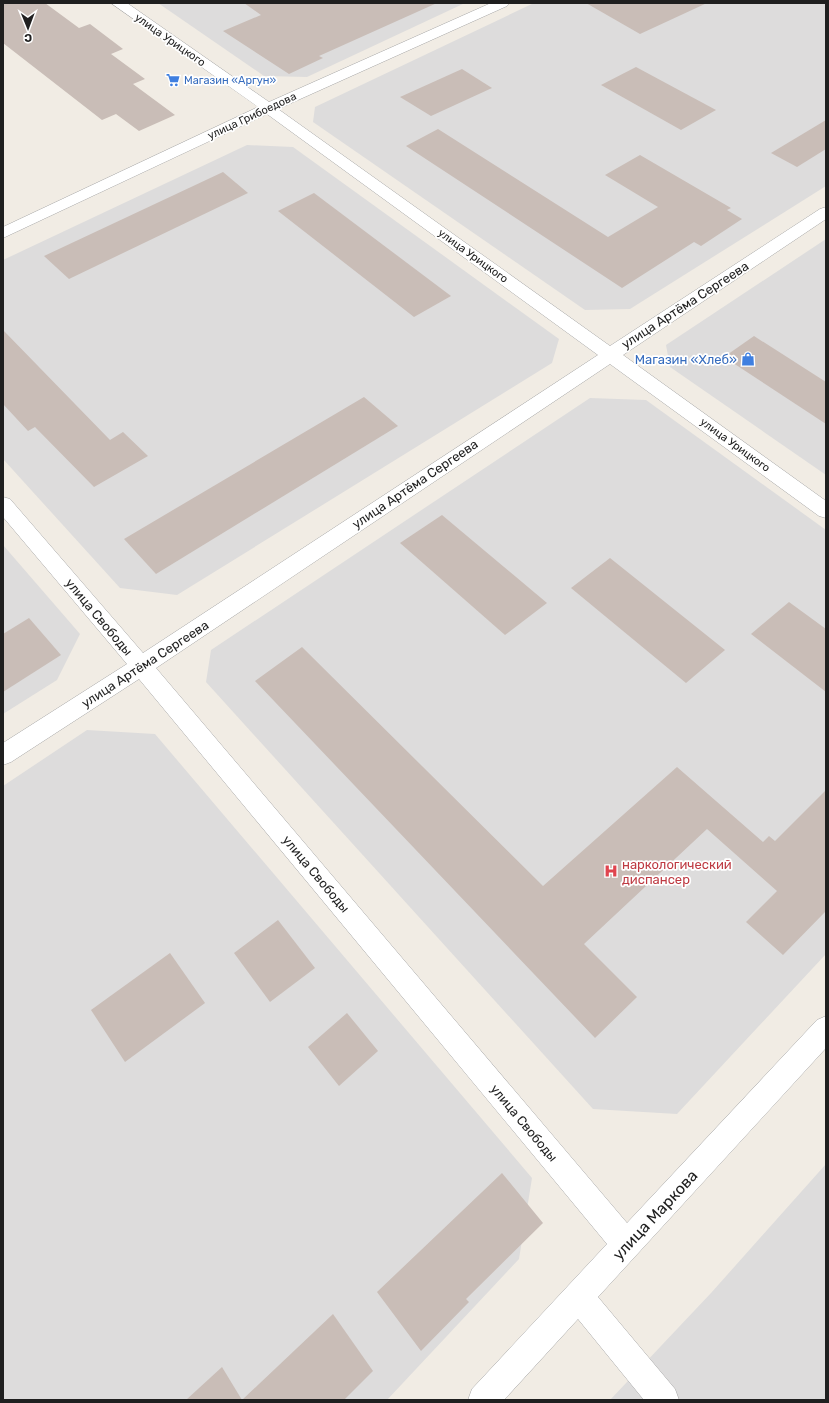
<svg xmlns="http://www.w3.org/2000/svg" width="829" height="1403" viewBox="0 0 829 1403" font-family="Rubik,sans-serif">
<style>
.residential{fill:#dddcdc}
.building{fill:#c9bdb7}
.lines{fill:none;stroke-linecap:round;stroke-linejoin:round}
.minor-casing{stroke:#a6a6a6;stroke-width:1}
.minor{fill:#fff;fill-rule:evenodd}
.labels{text-anchor:middle;dominant-baseline:central;stroke-width:3.5;stroke-linejoin:round;paint-order:stroke}
.far-street-label{font-size:11px;fill:#1f1f1f;stroke:#fff}
.far-shop-label{font-size:11px;fill:#366cbe;stroke:#fff;text-anchor:start}
.street-label{font-size:13px;fill:#1f1f1f;stroke:#fff}
.shop-label{font-size:13px;fill:#366cbe;stroke:#fff;text-anchor:end}
.health-label{font-size:13px;fill:#be3a42;stroke:#fff;text-anchor:start}
.near-street-label{font-size:16px;fill:#1f1f1f;stroke:#fff}
</style>
<rect width="100%" height="100%" fill="#f1ece4"/>
<g class="residential">
<path d="M158,3H465L307,77L264,76Z"/>
<path d="M534,3H826V186L630,309L585,310L313,122L315,107Z"/>
<path d="M247,145L293,147L559,339L552,363L177,595L120,588L3,459V260Z"/>
<path d="M826,239V475L670,367L666,345Z"/>
<path d="M590,398L646,400L826,530V954L677,1114L593,1109L206,682L211,650Z"/>
<path d="M3,545L80,634L57,680L3,714Z"/>
<path d="M87,730L155,734L532,1178L519,1259L387,1400H3V786Z"/>
<path d="M826,1164V1400H610L711,1293Z"/>
</g>
<g class="building">
<path d="M3,3H45L79,28L90,24L123,49L111,54L145,79L133,84L175,115L139,131L116,114L102,120L3,43Z"/>
<path d="M244,3H437L319,56L323,58L289,74L223,31L261,15Z"/>
<path d="M586,3H707L640,34Z"/>
<path d="M636,67L716,110L681,130L601,85Z"/>
<path d="M462,69L492,88L431,116L400,97Z"/>
<path d="M826,120V149L797,167L771,153Z"/>
<path d="M438,129L608,237L658,207L605,175L640,155L731,208L727,210L742,219L701,246L694,242L622,288L406,146Z"/>
<path d="M223,172L248,193L69,279L44,256Z"/>
<path d="M314,193L451,296L414,317L278,211Z"/>
<path d="M3,330L110,440L123,432L148,456L94,487L35,427L28,431L3,404Z"/>
<path d="M754,336L826,382V424L724,357Z"/>
<path d="M364,397L398,426L156,574L124,539Z"/>
<path d="M442,515L547,603L505,635L400,543Z"/>
<path d="M610,558L725,650L686,683L571,588Z"/>
<path d="M789,602L826,629V692L751,634Z"/>
<path d="M29,618L61,655L3,692V634Z"/>
<path d="M302,647L543,886L677,767L763,842L769,836L775,841L826,790V911L783,955L746,922L777,891L707,829L584,944L637,997L595,1038L255,681Z"/>
<path d="M278,920L315,968L270,1002L234,953Z"/>
<path d="M170,953L205,1003L125,1062L91,1010Z"/>
<path d="M347,1013L378,1051L339,1086L308,1047Z"/>
<path d="M502,1173L543,1223L466,1299L469,1302L421,1351L377,1292Z"/>
<path d="M333,1314L373,1371L344,1400H242Z"/>
<path d="M222,1367L242,1400H186Z"/>
</g>
<g class="lines">
<g class="minor-casing">
<path id="minor" d="M111,3H127L269,102L491,3H509L507,6L278,109L610,346L820,209L826,207V219L623,355L826,501V518L819,516L610,364L156,668L627,1223L817,1020L826,1016V1048L598,1297L675,1389L679,1400H644L578,1319L504,1400H468L472,1389L607,1244L139,679L11,762L3,765V743L127,664L3,517V497L10,499L143,653L598,355L267,114L3,238V227L258,107Z"/>
</g>
<use href="#minor" class="minor"/>
</g>
<defs>
<g id="supermarket-bare" transform="scale(1.08)"><path d="M-6-5.5h2.5l.6 2H6L4.5 2H-2.5L-4.4-4H-6ZM-1.5 3.2a1.3 1.3 0 1 0 .1 0ZM3 3.2a1.3 1.3 0 1 0 .1 0Z" fill="#3f7fe0" stroke="#fff" stroke-width="2.5" paint-order="stroke"/></g>
<g id="shop-bare" transform="scale(1.08)"><path d="M-5-2.5h2.3a2.7 3.5 0 0 1 5.4 0H5L5.5 6h-11ZM-1.5-2.5h3a1.5 2.3 0 0 0-3 0Z" fill="#3f7fe0" stroke="#fff" stroke-width="2.5" paint-order="stroke"/></g>
<g id="hospital-bare" transform="scale(1.08)"><path d="M-5-5h3v3.5h4V-5h3V5h-3V1.5h-4V5h-3Z" fill="#e0444e" stroke="#fff" stroke-width="2.5" paint-order="stroke"/></g>
</defs>
<g fill-rule="evenodd">
<use href="#supermarket-bare" x="173" y="80"/>
<use href="#shop-bare" x="748" y="359"/>
<use href="#hospital-bare" x="611" y="871"/>
</g>
<g class="labels">
<g class="far-street-label">
<text transform="translate(170 40) rotate(35)">улица Урицкого</text>
<text transform="translate(252 116) rotate(-25)">улица Грибоедова</text>
<text transform="translate(473 256) rotate(36)">улица Урицкого</text>
<text transform="translate(735 445) rotate(36)">улица Урицкого</text>
</g>
<g class="far-shop-label">
<text x="184" y="80">Магазин «Аргун»</text>
</g>
<g class="street-label">
<text transform="translate(685 305) rotate(-33)">улица Артёма Сергеева</text>
<text transform="translate(415 484) rotate(-34)">улица Артёма Сергеева</text>
<text transform="translate(99 617) rotate(50)">улица Свободы</text>
<text transform="translate(145 664) rotate(-33)">улица Артёма Сергеева</text>
<text transform="translate(316 874) rotate(50)">улица Свободы</text>
<text transform="translate(524 1123) rotate(50)">улица Свободы</text>
</g>
<g class="shop-label">
<text x="737" y="359">Магазин «Хлеб»</text>
</g>
<g class="health-label">
<text x="622" y="864">наркологический<tspan x="622" dy="15">диспансер</tspan></text>
</g>
<g class="near-street-label">
<text transform="translate(655 1215) rotate(-47)">улица Маркова</text>
</g>
</g>
<rect width="829" height="1403" fill="none" stroke="#1f1f1f" stroke-width="8"/>
<g transform="translate(28 28) rotate(179)" stroke="#ffffff" stroke-width="3" paint-order="stroke">
<path d="M0-3L7 15L0 10L-7 15Z" fill="#1f1f1f"/>
<text y="-6" font-size="11" font-weight="bold" text-anchor="middle" fill="#1f1f1f">С</text>
</g>
</svg>
